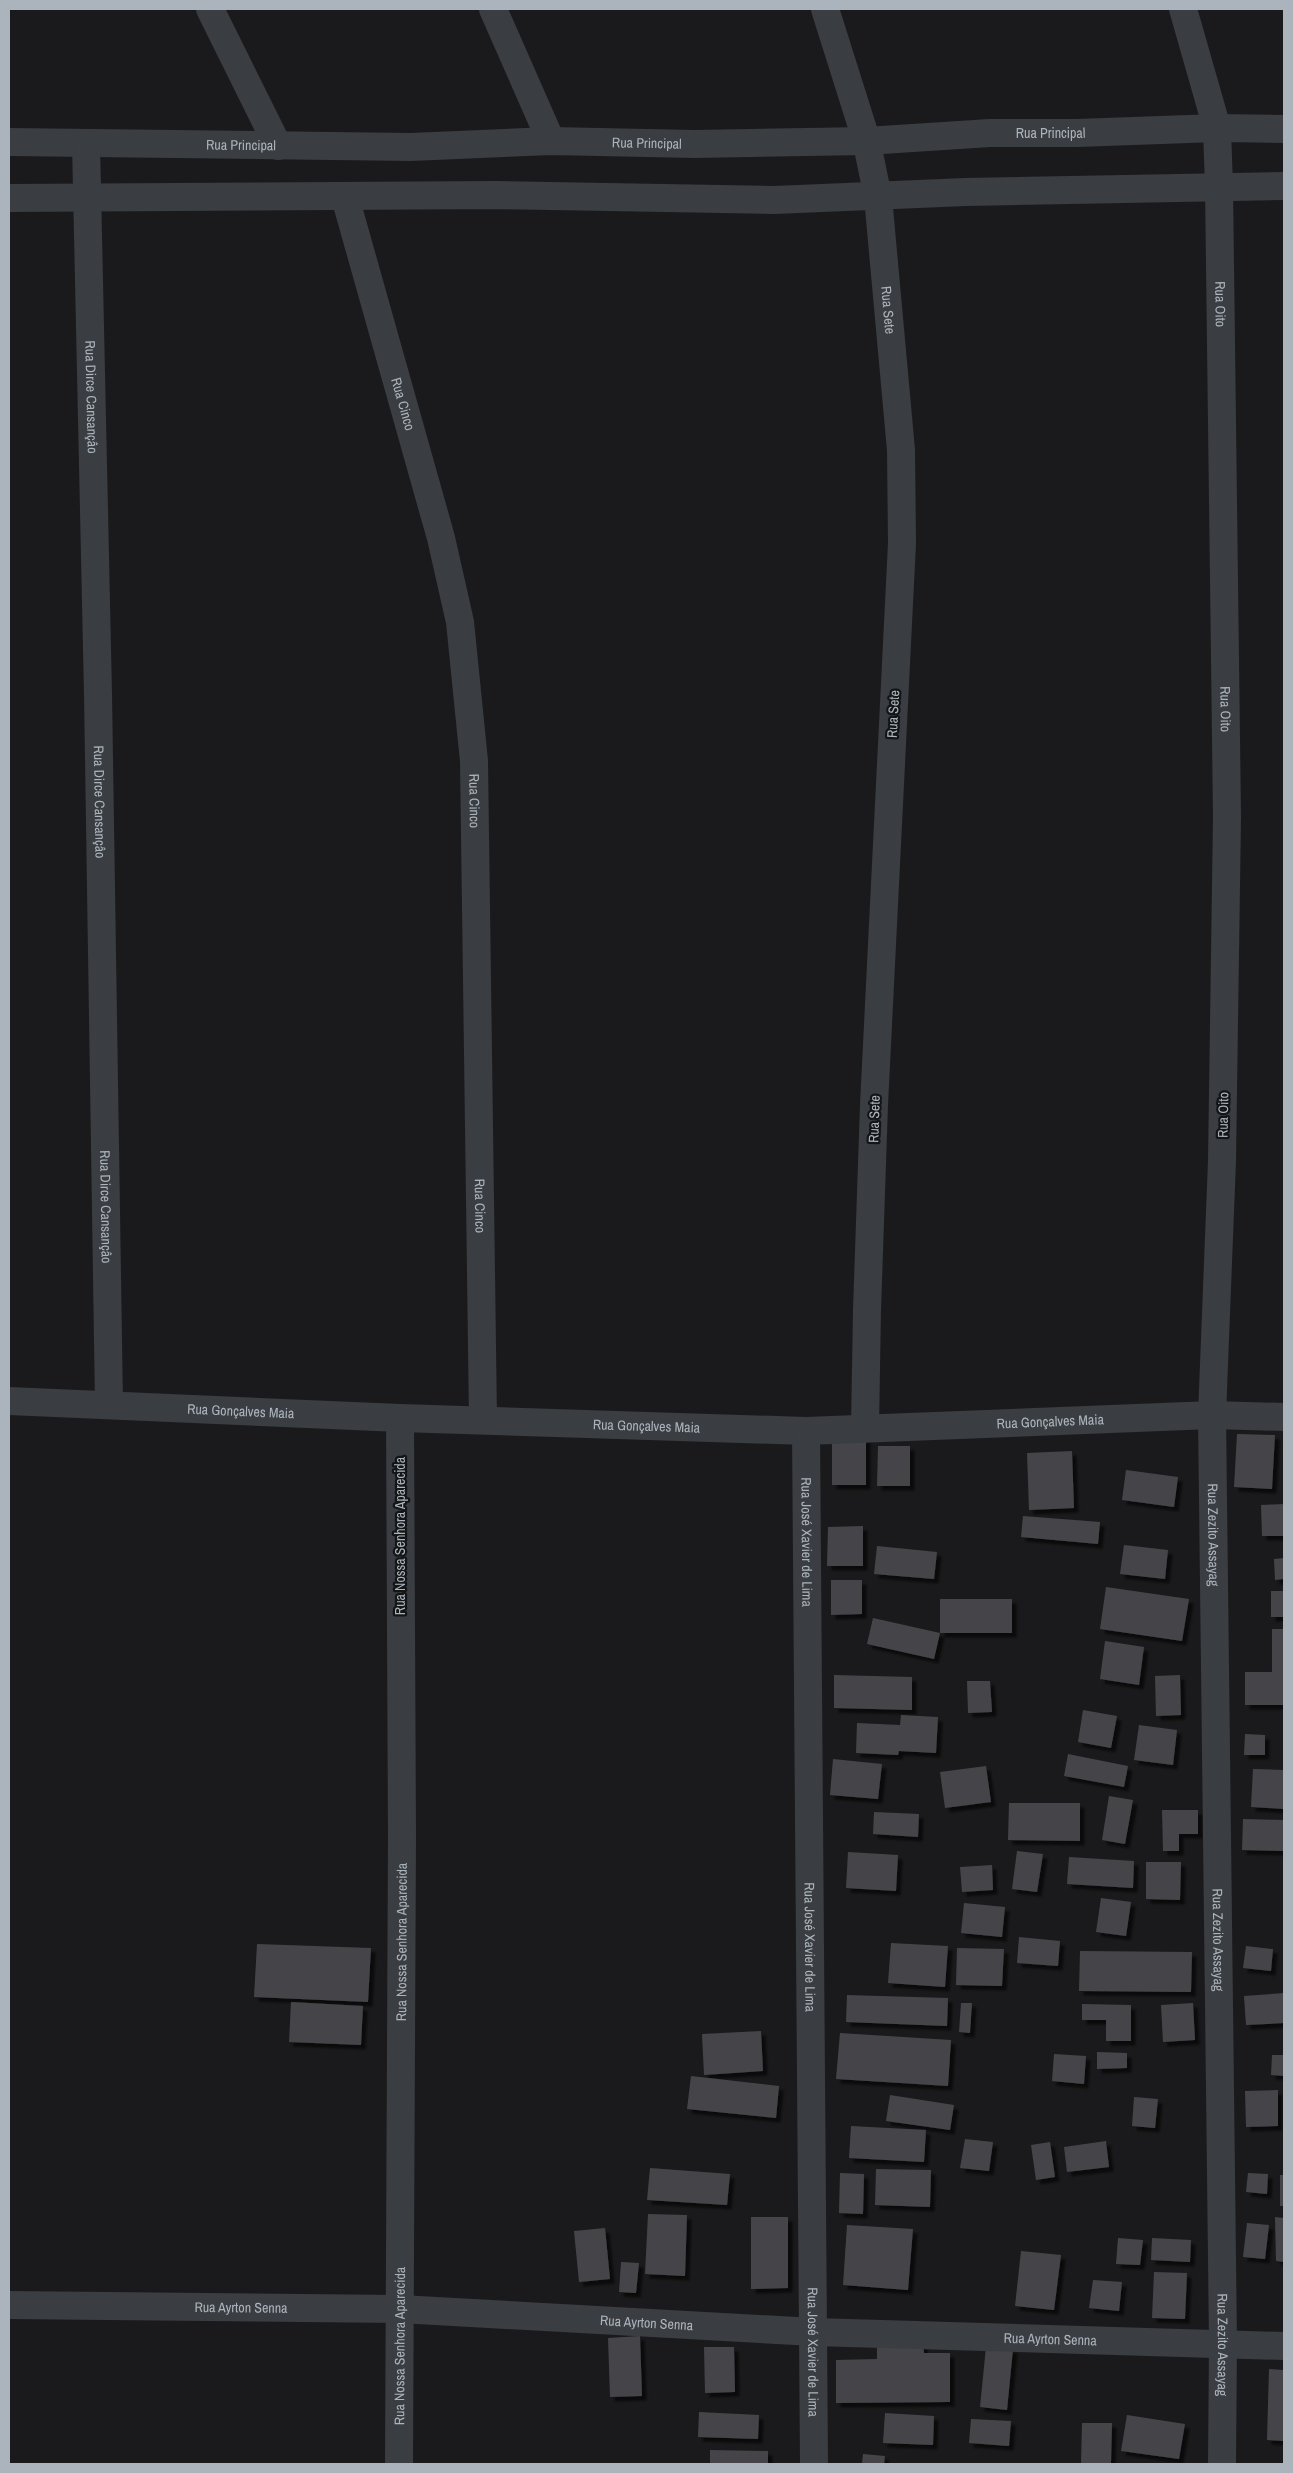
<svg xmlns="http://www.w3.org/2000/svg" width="1293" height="2473" viewBox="0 0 1293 2473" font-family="'Archivo Narrow',sans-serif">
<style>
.building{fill:#444549;filter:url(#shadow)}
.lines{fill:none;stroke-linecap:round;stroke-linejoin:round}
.minor{stroke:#3a3d41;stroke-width:28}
.labels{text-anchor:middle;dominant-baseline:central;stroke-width:4.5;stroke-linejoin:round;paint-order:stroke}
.street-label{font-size:14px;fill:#abb4bc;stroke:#141517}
</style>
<defs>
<filter id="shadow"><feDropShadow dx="4.5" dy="4.5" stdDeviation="1" flood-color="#0009"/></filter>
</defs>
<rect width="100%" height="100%" fill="#1a1a1c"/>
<g class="building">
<path d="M1237,1434L1275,1435L1272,1489L1234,1487Z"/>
<rect x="832" y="1438" width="34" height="47"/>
<path d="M878,1446H910V1486H877Z"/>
<path d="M1072,1451L1074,1508L1029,1510L1027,1453Z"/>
<path d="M1126,1470L1178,1477L1174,1507L1122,1500Z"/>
<path d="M1284,1504V1536H1262L1261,1505Z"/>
<path d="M1023,1516L1100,1522L1098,1544L1021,1537Z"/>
<path d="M863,1526V1566H827L828,1527Z"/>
<path d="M1124,1545L1168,1550L1165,1579L1120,1574Z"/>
<path d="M877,1546L937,1552L934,1579L874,1574Z"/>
<path d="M1284,1558V1579L1275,1580L1274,1559Z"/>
<path d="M831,1580H862V1614L831,1615Z"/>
<path d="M1106,1587L1189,1599L1182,1641L1100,1629Z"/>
<rect x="1271" y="1591" width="13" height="26"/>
<rect x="940" y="1599" width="72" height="34"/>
<path d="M873,1618L940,1633L934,1659L867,1644Z"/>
<path d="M1272,1629H1284V1705H1245V1672H1272Z"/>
<path d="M1105,1641L1144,1647L1139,1685L1100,1679Z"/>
<path d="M834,1675L912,1677V1710L834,1708Z"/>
<path d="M1180,1675L1181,1715L1156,1716L1155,1676Z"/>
<path d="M967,1681H990L992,1712L968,1713Z"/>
<path d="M1083,1710L1117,1716L1111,1748L1078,1742Z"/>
<path d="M901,1715L938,1717L936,1753L899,1751L898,1755L856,1753L857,1723L900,1725Z"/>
<path d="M1139,1725L1177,1730L1173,1765L1134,1760Z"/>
<path d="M1245,1734L1265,1735V1755H1244Z"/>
<path d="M1068,1754L1128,1766L1124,1787L1064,1776Z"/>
<path d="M833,1759L882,1764L878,1799L830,1795Z"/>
<path d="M986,1766L991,1802L945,1808L940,1772Z"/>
<path d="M1253,1769L1284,1770V1809L1251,1807Z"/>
<path d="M1109,1796L1133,1800L1125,1844L1102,1840Z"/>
<path d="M1009,1803H1080V1841L1008,1840Z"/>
<path d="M1162,1810H1198V1834H1179V1851H1163Z"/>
<path d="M874,1812L919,1814L918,1837L873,1834Z"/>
<path d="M1243,1819L1284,1820V1851L1242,1850Z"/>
<path d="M1017,1851L1043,1854L1037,1892L1012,1889Z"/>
<path d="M848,1852L898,1855L896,1891L846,1888Z"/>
<path d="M1069,1857L1134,1861L1133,1888L1067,1884Z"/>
<path d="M1146,1862H1181L1180,1900L1146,1899Z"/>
<path d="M992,1865L993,1890L962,1892L960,1867Z"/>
<path d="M1101,1898L1131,1902L1126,1936L1096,1932Z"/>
<path d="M964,1903L1005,1907L1002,1937L961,1933Z"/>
<path d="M1019,1937L1060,1941L1058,1966L1017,1963Z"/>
<path d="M891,1943L948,1946L945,1987L888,1983Z"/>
<path d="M257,1944L371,1948L368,2002L254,1997Z"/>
<path d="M1246,1946L1273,1949L1271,1971L1243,1968Z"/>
<path d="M957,1948L1004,1949L1002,1986L956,1985Z"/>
<path d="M1080,1951L1192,1952L1191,1992L1079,1991Z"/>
<path d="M1284,1993V2023L1246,2025L1244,1996Z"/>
<path d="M847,1995L948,1998L947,2026L846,2022Z"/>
<path d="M291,2002L363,2006L361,2045L289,2042Z"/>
<path d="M961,2003H972L970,2033L959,2032Z"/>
<path d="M1193,2003L1195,2040L1163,2042L1161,2005Z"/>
<path d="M1082,2004L1131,2005V2041H1106V2020H1082Z"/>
<path d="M761,2031L763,2071L704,2075L702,2034Z"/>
<path d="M840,2033L951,2040L948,2086L836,2079Z"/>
<path d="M1097,2052L1127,2053V2068L1097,2069Z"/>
<path d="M1054,2054L1086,2056L1084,2084L1052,2081Z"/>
<path d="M1272,2055H1284V2076L1271,2075Z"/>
<path d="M691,2076L779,2086L776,2118L687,2109Z"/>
<path d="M1278,2090V2126L1246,2127L1245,2091Z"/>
<path d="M890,2095L954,2105L950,2130L886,2121Z"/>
<path d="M1134,2097L1158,2099L1155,2128L1132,2126Z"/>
<path d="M851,2126L926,2130L924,2162L849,2158Z"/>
<path d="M965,2139L993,2142L989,2171L960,2168Z"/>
<path d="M1106,2141L1109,2167L1067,2172L1064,2147Z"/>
<path d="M1050,2142L1055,2177L1036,2180L1031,2145Z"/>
<path d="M650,2168L730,2174L727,2205L647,2200Z"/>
<path d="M876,2169L931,2170L930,2207L875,2205Z"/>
<path d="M840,2173L864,2174L863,2214L839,2213Z"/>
<path d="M1248,2173L1268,2174L1267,2194L1246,2192Z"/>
<rect x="1280" y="2175" width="4" height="31"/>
<path d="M648,2214L687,2215L685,2276L645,2274Z"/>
<path d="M751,2217H788V2288L751,2289Z"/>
<path d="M1275,2217L1284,2218V2262L1276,2261Z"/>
<path d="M1247,2223L1269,2225L1265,2259L1243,2257Z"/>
<path d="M847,2225L913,2229L908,2290L843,2285Z"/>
<path d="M605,2228L610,2279L579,2282L574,2231Z"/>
<path d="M1118,2238L1143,2240L1140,2265L1116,2264Z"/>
<path d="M1152,2238L1191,2240L1190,2262L1151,2260Z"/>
<path d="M1021,2251L1061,2255L1054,2310L1015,2306Z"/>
<path d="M621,2262L639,2263L636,2293L619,2292Z"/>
<path d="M1154,2272L1187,2273L1185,2319L1152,2318Z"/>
<path d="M1093,2280L1122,2282L1119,2311L1089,2308Z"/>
<path d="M640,2336L642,2396L610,2397L608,2338Z"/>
<path d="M877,2342H923L924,2353H950V2402L836,2403V2360L877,2359Z"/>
<path d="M704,2347H734L735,2392L705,2393Z"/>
<path d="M986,2347L1013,2349L1007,2410L980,2407Z"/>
<path d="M1269,2369L1284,2370V2441L1267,2440Z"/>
<path d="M699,2412L759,2415L758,2439L698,2437Z"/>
<path d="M885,2413L934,2416L933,2445L883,2443Z"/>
<path d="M1127,2415L1185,2424L1179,2459L1121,2451Z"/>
<path d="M971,2419L1011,2421L1009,2446L969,2443Z"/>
<path d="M1082,2423H1112L1111,2463H1081Z"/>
<path d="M710,2450L768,2451V2464H710Z"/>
<path d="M863,2454L885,2456L884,2464H862Z"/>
</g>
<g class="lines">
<g class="minor">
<path d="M210,9L278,146"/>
<path d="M493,9L551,141"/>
<path id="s1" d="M825,9L866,139L878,197L901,450L902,543L874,1105L867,1310L865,1428"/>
<path id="s2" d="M1183,9L1217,128L1219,187L1227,817L1222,1161L1212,1415L1223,2343L1222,2464"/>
<path id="s3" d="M9,142L411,147L551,141L695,144L866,141L990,133H1077L1217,128L1284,129"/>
<path id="s4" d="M86,143L98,694L109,1405"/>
<path id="s5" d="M345,197L441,538L460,622L474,761L483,1419"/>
<path d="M9,198L497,195L774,200L966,192L1284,186"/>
<path id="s6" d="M9,1401L400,1418L806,1431L1212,1415L1284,1417"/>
<path id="s7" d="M806,1431L814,2464"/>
<path id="s8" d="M9,2305L400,2309L814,2332L1284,2346"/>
<path id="s9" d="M399,2464L402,1837L400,1418"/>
</g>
</g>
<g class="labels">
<g class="street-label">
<text stroke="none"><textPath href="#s3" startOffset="1042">Rua Principal</textPath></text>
<text stroke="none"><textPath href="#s3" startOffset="638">Rua Principal</textPath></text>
<text stroke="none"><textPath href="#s3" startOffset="232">Rua Principal</textPath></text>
<text stroke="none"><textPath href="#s2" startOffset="300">Rua Oito</textPath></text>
<text stroke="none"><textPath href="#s1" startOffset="309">Rua Sete</textPath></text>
<text stroke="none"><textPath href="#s4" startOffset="254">Rua Dirce Cansançâo</textPath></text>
<text stroke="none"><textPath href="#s5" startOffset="215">Rua Cinco</textPath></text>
<text stroke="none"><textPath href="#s2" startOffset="705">Rua Oito</textPath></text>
<text transform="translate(893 714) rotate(-87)">Rua Sete</text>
<text stroke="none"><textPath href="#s5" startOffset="620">Rua Cinco</textPath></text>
<text stroke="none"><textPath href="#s4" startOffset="659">Rua Dirce Cansançâo</textPath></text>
<text transform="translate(1223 1115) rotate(-89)">Rua Oito</text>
<text transform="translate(874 1119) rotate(-88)">Rua Sete</text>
<text stroke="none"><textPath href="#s5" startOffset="1025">Rua Cinco</textPath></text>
<text stroke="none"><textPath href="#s4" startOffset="1064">Rua Dirce Cansançâo</textPath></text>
<text stroke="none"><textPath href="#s6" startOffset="232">Rua Gonçalves Maia</textPath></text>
<text stroke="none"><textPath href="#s6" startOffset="1042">Rua Gonçalves Maia</textPath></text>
<text stroke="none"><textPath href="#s6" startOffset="638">Rua Gonçalves Maia</textPath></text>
<text stroke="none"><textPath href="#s2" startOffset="1531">Rua Zezito Assayag</textPath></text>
<text transform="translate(400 1536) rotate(-90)">Rua Nossa Senhora Aparecida</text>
<text stroke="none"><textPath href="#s7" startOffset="111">Rua José Xavier de Lima</textPath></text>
<text stroke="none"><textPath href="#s2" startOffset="1936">Rua Zezito Assayag</textPath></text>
<text stroke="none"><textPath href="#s9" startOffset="522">Rua Nossa Senhora Aparecida</textPath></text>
<text stroke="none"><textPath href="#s7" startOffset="516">Rua José Xavier de Lima</textPath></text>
<text stroke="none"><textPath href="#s8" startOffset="232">Rua Ayrton Senna</textPath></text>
<text stroke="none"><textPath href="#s8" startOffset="638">Rua Ayrton Senna</textPath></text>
<text stroke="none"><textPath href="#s8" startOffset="1042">Rua Ayrton Senna</textPath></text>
<text stroke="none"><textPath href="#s2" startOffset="2341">Rua Zezito Assayag</textPath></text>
<text stroke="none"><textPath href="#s9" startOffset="118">Rua Nossa Senhora Aparecida</textPath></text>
<text stroke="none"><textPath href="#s7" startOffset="921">Rua José Xavier de Lima</textPath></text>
</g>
</g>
<rect width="1293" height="2473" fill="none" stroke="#abb4bc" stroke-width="20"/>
</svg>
